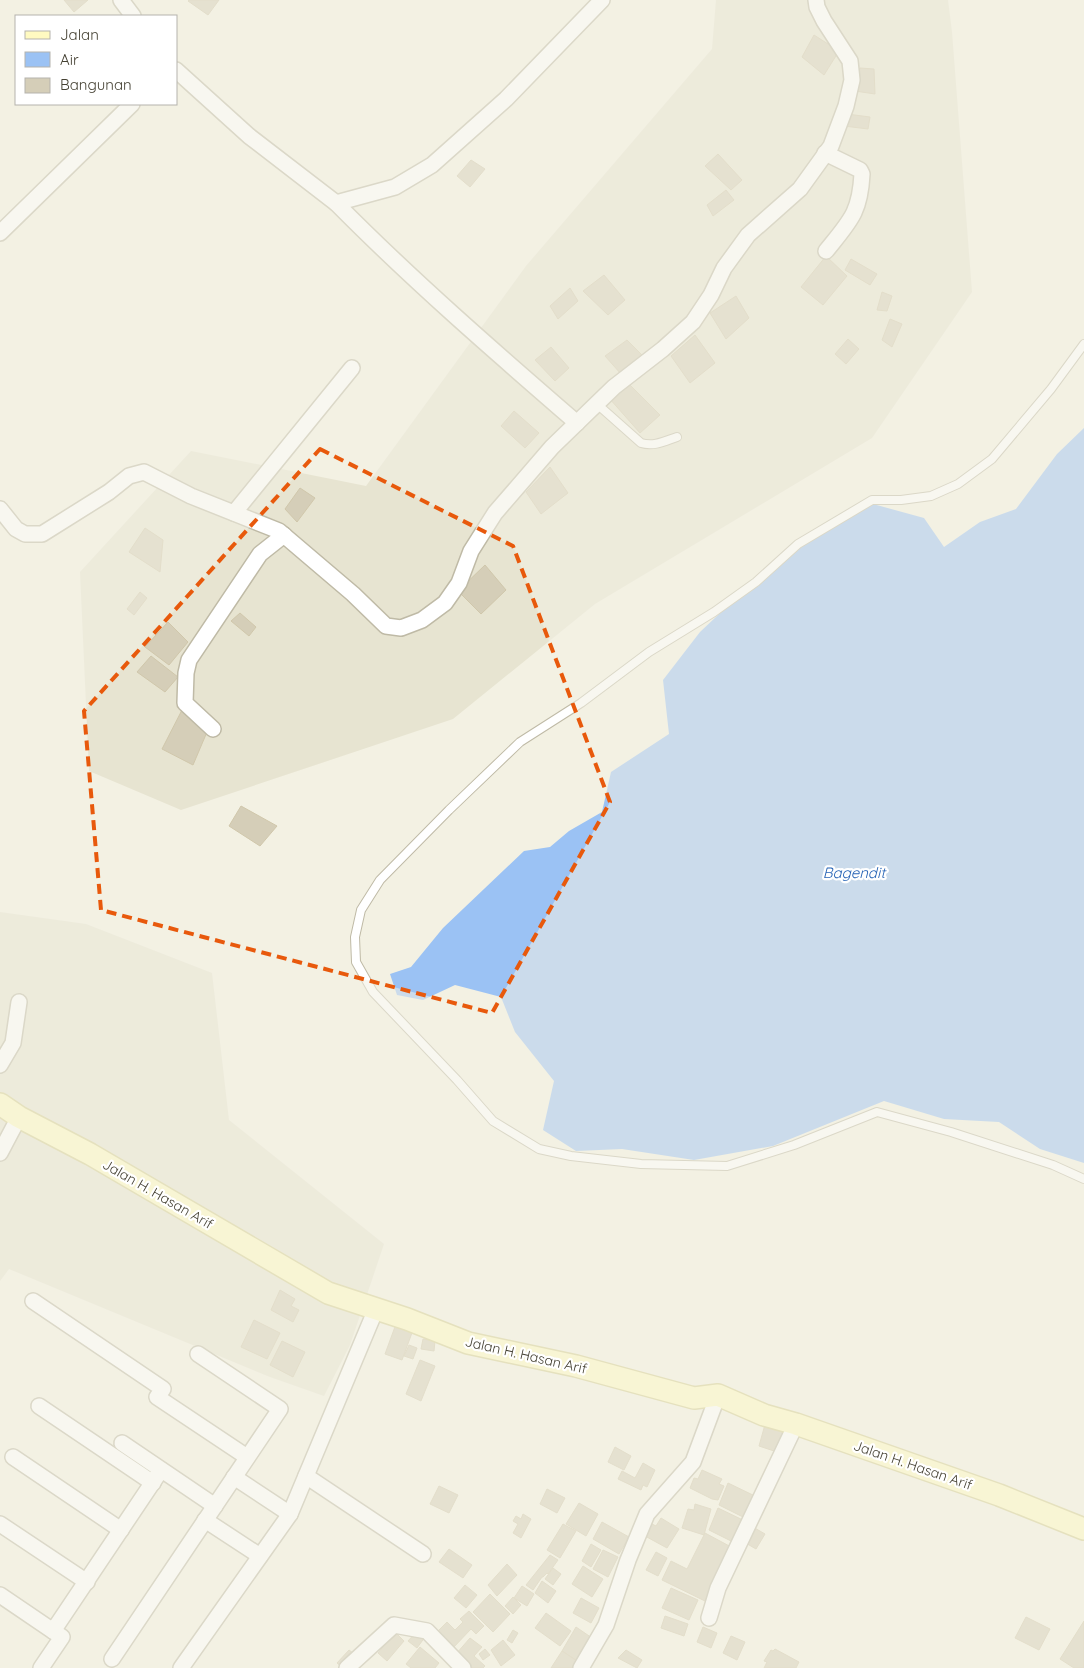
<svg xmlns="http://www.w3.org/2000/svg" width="1084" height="1668" viewBox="0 0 1084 1668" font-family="Quicksand,sans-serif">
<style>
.residential{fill:#e7e4d1}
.water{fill:#9bc2f4}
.building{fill:#d5ceb8;stroke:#d0c7ab}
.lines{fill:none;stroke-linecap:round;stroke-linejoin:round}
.lane-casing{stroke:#bfbaa6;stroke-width:10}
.street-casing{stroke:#bfbaa6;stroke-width:18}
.secondary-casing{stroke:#d5ce90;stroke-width:24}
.lane{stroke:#fff;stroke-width:8}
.street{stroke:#fff;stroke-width:15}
.secondary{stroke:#fffac1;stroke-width:21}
.marked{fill:none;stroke:#e8590c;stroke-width:4;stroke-dasharray:10 6;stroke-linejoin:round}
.labels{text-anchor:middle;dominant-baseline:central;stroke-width:4.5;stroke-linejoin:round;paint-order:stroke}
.street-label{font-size:14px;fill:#454133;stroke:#fff}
.water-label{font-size:15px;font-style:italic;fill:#2764b6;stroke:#fff}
</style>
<rect width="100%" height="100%" fill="#f3f1e3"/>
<g class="residential">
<path d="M716,0H948L952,32L972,292L872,438L595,604L453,719L181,810L89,771L80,572L191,451L366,486L526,266L712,49Z"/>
<path d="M0,912L86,924L212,973L229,1120L384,1244L350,1345L324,1396L270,1377L9,1269L0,1281Z"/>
</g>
<path class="water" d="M1084,428V1163L1040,1149L999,1122L944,1119L884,1101L773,1146L694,1160L622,1149L576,1151L543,1130L554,1081L515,1032L501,997L455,985L423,1000L397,995L390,974L411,967L443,928L524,851L550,847L569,831L602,812L611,772L669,734L663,680L700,632L800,538L862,501L924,518L944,547L980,522L1016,509L1057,454Z"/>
<g class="building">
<path d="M64,0H88L74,12Z"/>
<path d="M189,0H219L208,15L188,1Z"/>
<path d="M814,35L839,51L824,75L802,57Z"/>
<path d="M860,68L874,69L875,94L855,91Z"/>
<path d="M847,114L870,117L868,129L844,126Z"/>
<path d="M718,154L742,180L731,190L705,166Z"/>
<path d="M471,160L485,169L470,187L457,176Z"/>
<path d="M726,190L734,200L713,216L707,205Z"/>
<path d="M826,256L847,276L823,305L801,287Z"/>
<path d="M851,259L877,274L870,285L845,270Z"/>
<path d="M604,275L625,300L608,315L583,291Z"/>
<path d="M570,288L578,301L558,319L550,306Z"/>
<path d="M882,292L892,296L887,311L877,310Z"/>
<path d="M736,296L749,318L726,339L710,313Z"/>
<path d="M890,319L902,324L892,347L882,340Z"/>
<path d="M695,335L715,363L690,383L671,356Z"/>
<path d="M848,339L859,349L846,364L835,354Z"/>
<path d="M627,340L645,358L621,374L605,356Z"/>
<path d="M551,347L569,368L555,381L535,360Z"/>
<path d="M627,382L660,415L640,433L609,398Z"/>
<path d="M514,411L539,433L525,448L501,426Z"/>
<path d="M550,467L568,493L541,514L526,492Z"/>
<path d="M300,488L315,498L297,522L285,509Z"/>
<path d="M145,528L163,540L160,572L129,552Z"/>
<path d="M485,565L506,590L481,614L458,591Z"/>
<path d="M140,592L147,598L134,615L127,609Z"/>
<path d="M240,613L256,627L249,636L231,621Z"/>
<path d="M168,622L188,642L169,665L145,647Z"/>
<path d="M151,656L178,677L165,692L137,672Z"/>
<path d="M182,710L207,732L193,765L162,749Z"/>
<path d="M241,806L277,826L260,846L229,826Z"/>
<path d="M280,1290L295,1299L291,1306L299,1310L293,1322L271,1310Z"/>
<path d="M254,1320L280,1333L267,1359L241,1347Z"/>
<path d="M396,1324L413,1330L402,1360L385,1354Z"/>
<path d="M423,1339L435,1341L434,1351L421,1349Z"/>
<path d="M282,1341L305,1352L293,1377L270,1365Z"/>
<path d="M409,1345L417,1348L413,1359L404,1356Z"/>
<path d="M420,1360L435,1366L421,1401L406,1394Z"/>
<path d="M766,1421L788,1432L780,1453L759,1446Z"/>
<path d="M615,1447L631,1456L624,1470L608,1462Z"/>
<path d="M643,1463L655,1470L647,1487L643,1485L641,1490L618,1479L622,1471L635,1478Z"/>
<path d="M702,1470L722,1479L719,1484L724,1486L718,1500L712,1499L690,1488L694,1478L698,1479Z"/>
<path d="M728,1483L757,1497L747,1519L719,1505Z"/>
<path d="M439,1486L458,1495L449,1513L430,1504Z"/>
<path d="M547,1489L565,1498L557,1513L540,1504Z"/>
<path d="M579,1503L598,1514L586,1536L566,1524Z"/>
<path d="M695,1504L711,1509L704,1535L682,1528L688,1509L694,1510Z"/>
<path d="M718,1508L747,1522L737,1544L709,1530Z"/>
<path d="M523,1514L531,1519L521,1538L513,1533L518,1524L513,1521L516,1516L521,1519Z"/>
<path d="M661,1518L679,1529L667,1548L645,1536L652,1524L656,1526Z"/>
<path d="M602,1522L629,1537L619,1554L593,1539Z"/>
<path d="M563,1524L576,1531L560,1558L547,1550Z"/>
<path d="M753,1527L765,1534L756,1549L744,1542Z"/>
<path d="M705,1533L733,1548L705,1601L662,1580L671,1561L687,1569Z"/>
<path d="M591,1544L601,1550L591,1567L582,1561Z"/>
<path d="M449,1549L472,1565L463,1578L439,1562Z"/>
<path d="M603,1550L618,1557L608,1577L593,1569Z"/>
<path d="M656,1552L667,1558L658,1576L646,1570Z"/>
<path d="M550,1555L558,1560L548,1574L547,1573L543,1577H542L533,1590L526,1585Z"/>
<path d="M507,1564L517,1575L497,1596L488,1585Z"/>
<path d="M583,1566L603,1579L592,1597L572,1584Z"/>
<path d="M553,1568L561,1574L553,1585L545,1579Z"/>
<path d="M542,1581L556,1591L548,1603L535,1593Z"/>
<path d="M465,1585L477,1595L466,1608L454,1598Z"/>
<path d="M522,1586L534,1594L527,1606L514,1598Z"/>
<path d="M671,1588L698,1600L689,1620L662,1608Z"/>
<path d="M490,1594L510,1614L493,1632L473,1612Z"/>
<path d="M513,1597L521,1605L513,1614L505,1606Z"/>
<path d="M581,1598L599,1608L591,1623L573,1613Z"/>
<path d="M469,1611L484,1626L476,1634L471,1629L452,1649L436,1633L447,1622L455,1630L463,1622L460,1619Z"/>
<path d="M546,1613L571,1631L560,1646L535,1628Z"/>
<path d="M665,1616L688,1624L684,1636L661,1628Z"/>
<path d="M1026,1617L1050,1629L1039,1650L1015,1638Z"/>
<path d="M1084,1621V1668H1074L1060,1659Z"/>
<path d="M576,1627L595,1640L580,1663L562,1651Z"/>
<path d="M703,1627L717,1633L711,1648L697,1642Z"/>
<path d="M513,1630L518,1633L512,1643L507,1640Z"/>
<path d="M417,1631L425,1637L417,1648L408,1641Z"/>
<path d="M395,1632L404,1641L387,1661L378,1653Z"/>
<path d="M731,1636L745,1642L737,1660L723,1653Z"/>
<path d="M470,1638L482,1647L474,1656L485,1666L483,1668H473L456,1654Z"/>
<path d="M503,1640L515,1655L501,1666L491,1650Z"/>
<path d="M420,1647L439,1663L435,1668H411L406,1664Z"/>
<path d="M485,1649L490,1655L483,1660L479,1654Z"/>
<path d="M775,1649L799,1662L796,1668H764L767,1662L764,1661L771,1650L773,1651Z"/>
<path d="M349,1650L353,1653L342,1667L337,1663Z"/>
<path d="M626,1650L642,1660L637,1668L618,1658Z"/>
<path d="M562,1651L580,1663L578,1668H551Z"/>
</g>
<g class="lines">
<g class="lane-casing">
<g id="lane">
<path d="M1084,344L1051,389L992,459L958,484L931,496L901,500H872L798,544L756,582L714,612L649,652L581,703L520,742L449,810L380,880L361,910L355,937L356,962L373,992L457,1080L493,1121L539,1149L571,1156L641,1164L727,1166L794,1145L877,1112L951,1132L1053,1165L1084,1179"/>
<path d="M597,404L641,443C654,447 665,441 677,437"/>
</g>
</g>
<g class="street-casing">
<g id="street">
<path d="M121,0L133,16"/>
<path d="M176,70L249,136L336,203L395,187L432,165L506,99L602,0"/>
<path d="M825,153L860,170L862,174C860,213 850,221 826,251"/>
<path d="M336,203C412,280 495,352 577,423"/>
<path d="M0,233L132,104"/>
<path d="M0,509L16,529L25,534H42L109,492L129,476L144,472L191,496L279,531L353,594L386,626L401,628L422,620L445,603L459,583L471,551L495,513L552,447L614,387L663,349L693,322L711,295L724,268L748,235L800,189L831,146L846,106L852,80L850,61L824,21L817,7L816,0"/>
<path d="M234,513L352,368"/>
<path d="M213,729L185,703L186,673L189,660L260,554L284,535"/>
<path d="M0,1065L13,1043L19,1002"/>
<path d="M0,1153L19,1117"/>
<path d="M33,1301L163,1389L157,1397L247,1457"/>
<path d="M39,1406L153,1483"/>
<path d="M122,1443L215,1506"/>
<path d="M13,1457L121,1530"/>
<path d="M306,1476L423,1554"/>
<path d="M234,1477L290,1514"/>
<path d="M205,1520L260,1556"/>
<path d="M0,1524L87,1582"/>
<path d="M0,1595L53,1631L161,1470"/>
<path d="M709,1618L718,1588L796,1424"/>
<path d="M112,1659L280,1409L198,1354"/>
<path d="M41,1668L62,1637L53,1631"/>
<path d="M181,1668L290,1514L376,1309"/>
<path d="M347,1668L394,1625L427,1631L463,1668"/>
<path d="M581,1668L606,1625L628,1560L647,1514L693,1462L718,1395"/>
</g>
</g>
<g class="secondary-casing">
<path id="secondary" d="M0,1104L19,1117L90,1154L328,1293L407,1319L468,1343L576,1366L694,1398L718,1395L764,1415L796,1424L999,1495L1084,1529"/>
</g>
<use href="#lane" class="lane"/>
<use href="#street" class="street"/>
<use href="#secondary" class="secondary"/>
</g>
<path d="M0 0H1084V1668H0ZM320,449L513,546L610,802L492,1013L101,910L84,711Z" fill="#f3f1e3" fill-opacity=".55" fill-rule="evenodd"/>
<path class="marked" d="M320,449L513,546L610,802L492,1013L101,910L84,711Z"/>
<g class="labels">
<g class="street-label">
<text transform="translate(158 1194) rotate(30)">Jalan H. Hasan Arif</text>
<text transform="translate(526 1355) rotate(13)">Jalan H. Hasan Arif</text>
<text transform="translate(913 1465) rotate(19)">Jalan H. Hasan Arif</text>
</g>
<g class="water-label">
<text x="854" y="872">Bagendit</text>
</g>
</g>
<rect x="15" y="15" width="162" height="90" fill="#ffffff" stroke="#b5b3ad"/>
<rect x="25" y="31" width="25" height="8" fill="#fffac1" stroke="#b5b3ad"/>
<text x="60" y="40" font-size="15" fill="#454133">Jalan</text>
<rect x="25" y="52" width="25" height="15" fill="#9bc2f4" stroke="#b5b3ad"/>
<text x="60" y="65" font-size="15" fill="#454133">Air</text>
<rect x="25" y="78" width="25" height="15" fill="#d5ceb8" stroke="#b5b3ad"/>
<text x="60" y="90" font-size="15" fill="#454133">Bangunan</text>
</svg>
